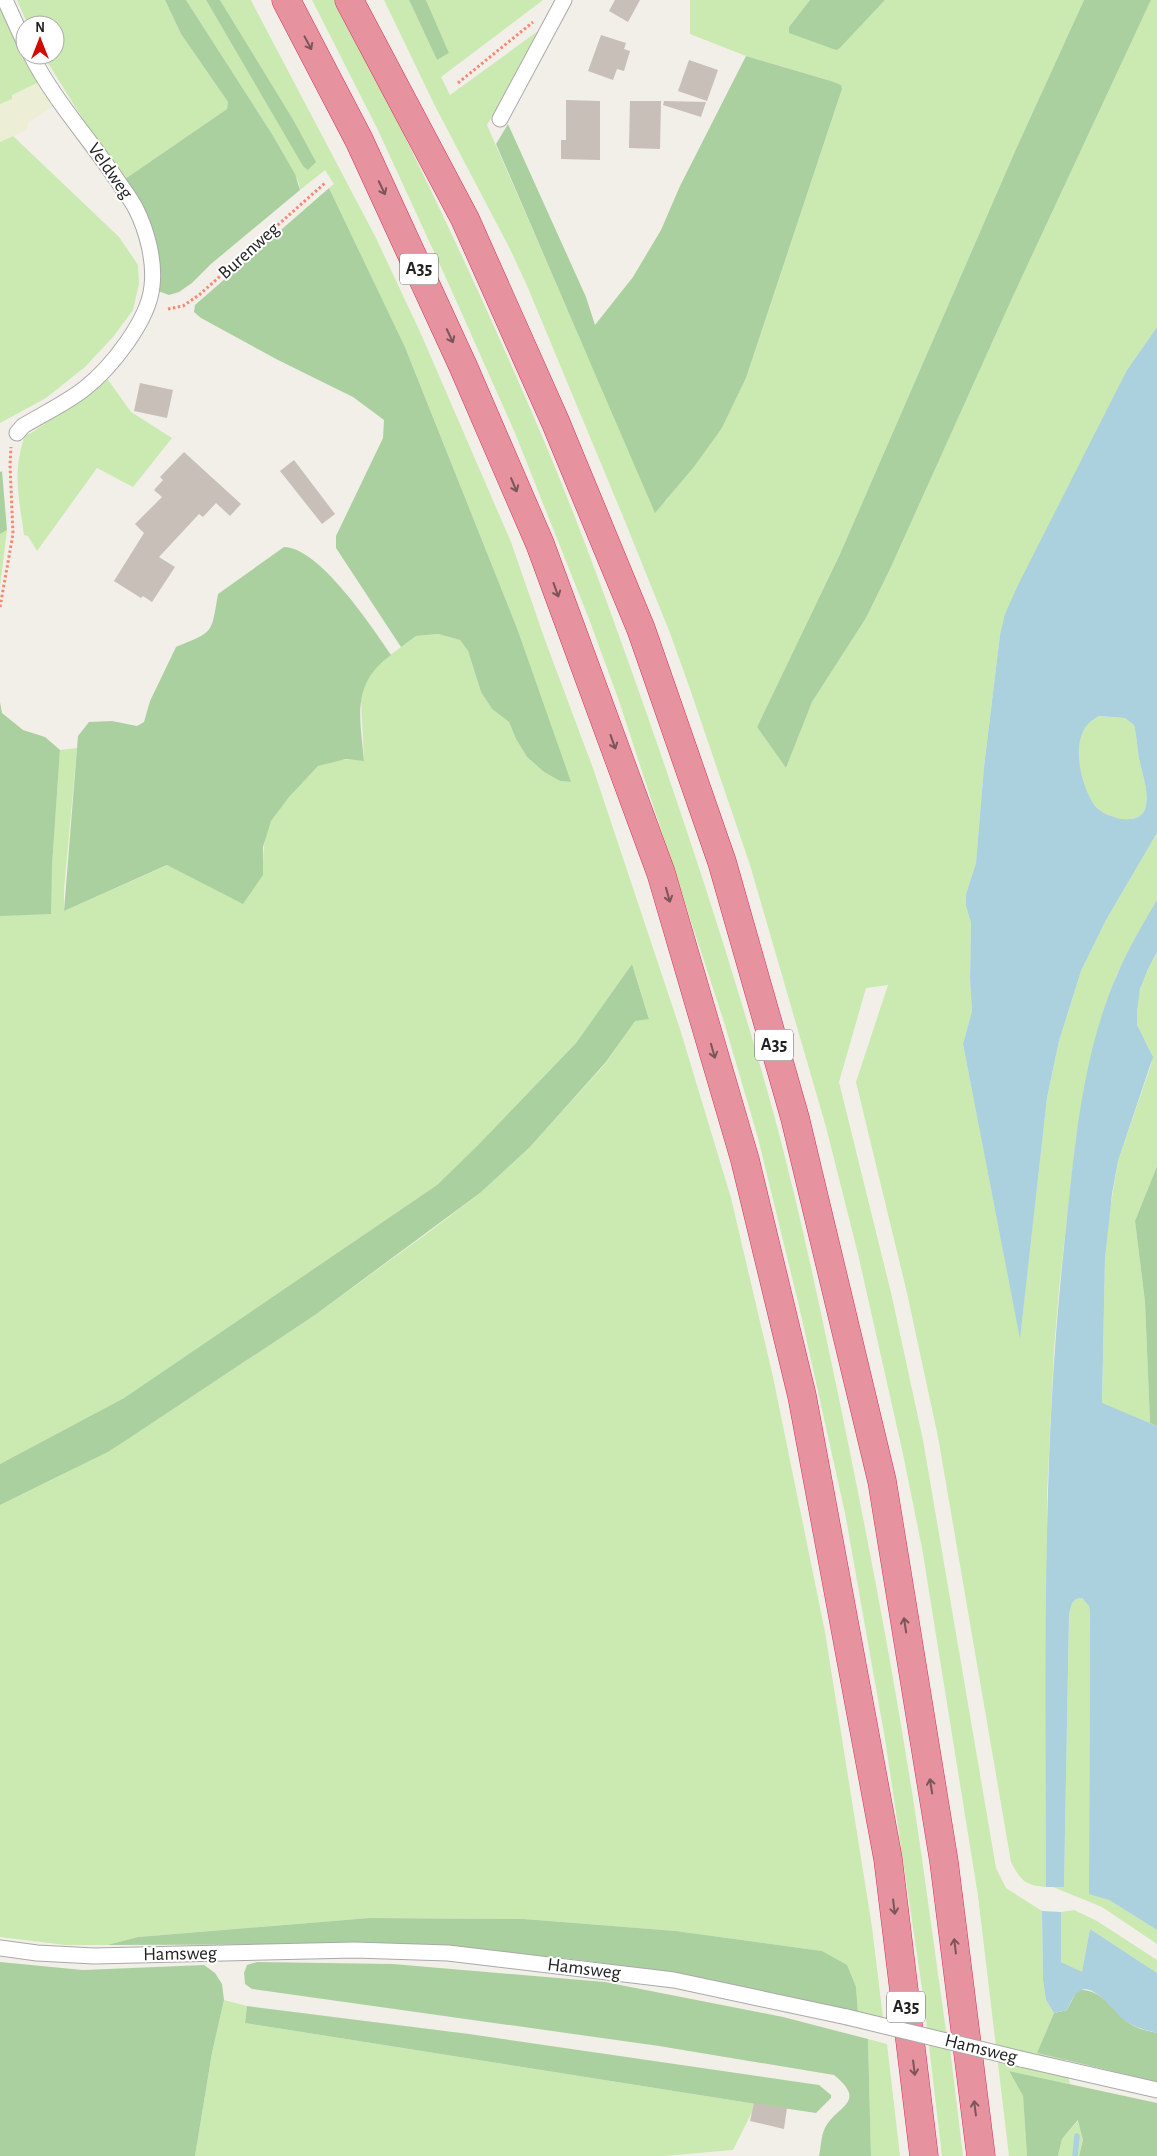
<svg xmlns="http://www.w3.org/2000/svg" width="1157" height="2156" viewBox="0 0 1157 2156" font-family="'Alegreya Sans',sans-serif">
<style>
.farmland{fill:#ecefd5}
.grass{fill:#caeab1}
.forest{fill:#abd09f}
.water{fill:#abd0de;fill-rule:evenodd}
.lines{fill:none;stroke-linecap:round;stroke-linejoin:round}
.stream{stroke:#abd0de;stroke-width:5.5}
.building{fill:#c7bfb8}
.street-casing{stroke:#a9a9a9;stroke-width:17}
.highway-casing{stroke:#d92d61;stroke-width:29}
.path{stroke:#f88774;stroke-width:3;stroke-dasharray:2.5 2.5;stroke-linecap:butt}
.street{stroke:#fff;stroke-width:15}
.highway{stroke:#e6939f;stroke-width:28}
.street-bridge-casing{stroke:#a9a9a9;stroke-width:17;stroke-linecap:butt}
.street-bridge{stroke:#fff;stroke-width:15}
.oneway{stroke:#7a555a}
.labels{text-anchor:middle;dominant-baseline:central;stroke-width:4;stroke-linejoin:round;paint-order:stroke}
.shield{fill:#fff;stroke:#646464;stroke-width:1}
.shield-label{font-size:18px;font-weight:bold;fill:#222}
.street-label{font-size:19px;fill:#222;stroke:#fff}
</style>
<rect width="100%" height="100%" fill="#f2efe9"/>
<path class="farmland" d="M39,82L55,105L28,123L27,130L0,142V104L12,99V95Z"/>
<g class="grass">
<path d="M17,0H165L181,34L228,102L227,109L125,179L89,129L43,55H55V25H28Z"/>
<path d="M186,0H206L303,165L315,162L294,121L220,0H251L256,10L376,238L421,334L511,542L545,640L594,771L680,1029L731,1198L773,1377L825,1632L872,1927L883,2018L858,2012L856,1987L822,1951L676,1931L524,1919L369,1918L138,1937L107,1945H65L0,1937V1505L108,1452L315,1315L433,1229L480,1193L530,1147L606,1063L635,1020L649,1018L632,964L576,1043L477,1146L437,1185L124,1398L0,1464V916L7,915L52,866L60,750L77,748L64,890V911L168,865L263,875C263,857 263,839 270,822C274,813 310,772 318,766C331,759 350,759 364,760L361,701L364,685L378,664L416,636L438,634L460,640L468,651L481,692L492,709L509,722L516,739L527,757L544,772L560,781L570,782L517,628L405,347L329,188L334,184L325,170L300,190L299,183L272,134Z"/>
<path d="M312,0H335C410,142 479,288 542,436C577,518 607,602 637,686C687,828 734,970 774,1115C801,1215 822,1317 843,1418C869,1544 893,1671 913,1798C925,1876 935,1954 946,2031L948,2032L963,2156H942L923,1995L885,1739L845,1513L799,1306L758,1138L724,1022L619,701L589,619L515,433L446,278L377,128Z"/>
<path d="M384,0H409L437,60L449,53L426,0H543L441,77L450,95L545,26L487,125L586,352L665,502L722,428L746,378L842,89L831,81L746,56L690,34V0H810L789,27L839,49L885,0H1084L1016,149L840,554L757,727L786,768L812,702L866,618L891,567L1014,294L1151,0H1157V327L1127,370L1000,635L984,767L976,863L966,894V906L971,923L970,980L972,1011L963,1044L1020,1337L1047,1098L1059,1041L1081,971L1106,920L1157,833V900L1117,974L1105,1008L1090,1065L1076,1138L1059,1289L1054,1350L1047,1495L1046,1887C1025,1885 1021,1881 1011,1862L938,1437L907,1293L856,1082L888,985L866,988L839,1082L892,1297L923,1440L996,1868L1006,1888L1042,1911L1043,1980L1046,2000L1054,2013L1037,2053L1065,2059L1070,2084L1009,2071L1023,2096L1027,2156H1009L978,1896L922,1548L903,1454L858,1254L826,1127L750,865L690,689L670,633L622,514L528,288L511,251L435,106Z"/>
<path d="M0,3L39,82L12,95V99L0,104Z"/>
<path d="M13,136L119,237L138,265L139,284L133,310L113,337L85,367L46,398L0,423V142Z"/>
<path d="M106,377L131,412L172,438L133,487L97,468L37,551L28,536L24,535C19,497 12,473 25,435L31,433L83,398Z"/>
<path d="M7,530L0,587V534Z"/>
<path d="M1099,716L1125,718L1134,725C1136,734 1137,743 1138,752C1140,769 1149,788 1146,805C1143,829 1105,818 1095,806C1080,787 1070,742 1089,723C1092,720 1096,718 1099,716Z"/>
<path d="M1157,952V1166L1135,1221L1145,1302L1150,1423L1102,1404L1105,1258L1109,1216L1118,1161L1151,1065C1154,1051 1144,1042 1139,1030C1129,1007 1146,972 1157,952Z"/>
<path d="M1082,1598L1089,1606L1090,1613L1089,1893L1109,1900L1157,1930V1944L1102,1907L1053,1887L1064,1886L1069,1614L1072,1603L1076,1599Z"/>
<path d="M1074,1910L1097,1921L1157,1960V1973L1090,1929L1082,1973L1061,1962V1912Z"/>
<path d="M224,2000L247,2006L245,2023L756,2104L733,2150L663,2156H195L212,2053Z"/>
<path d="M868,2039L887,2044L900,2156H871Z"/>
<path d="M1079,2120L1083,2140L1079,2156H1058L1062,2139Z"/>
</g>
<g class="forest">
<path d="M165,0H186L272,134L295,174L300,190L211,264L192,283L179,292L169,295L158,291C165,246 146,217 125,179L227,109L228,102L181,34Z"/>
<path d="M206,0H220L294,121L316,162L308,170L303,166Z"/>
<path d="M409,0H426L449,53L437,60Z"/>
<path d="M810,0H885L839,49L836,50L789,33V27Z"/>
<path d="M1084,0H1151L1014,294L891,567L866,618L812,702L786,768L757,727L840,554L1016,149Z"/>
<path d="M746,56L831,81L841,85L842,89L746,378L722,428L693,468L655,513L496,144L508,124L586,297L595,325L633,277L661,230L680,186Z"/>
<path d="M329,188L405,347L517,628L571,782L560,781L544,772L527,757L516,739L509,722L492,709L481,692L468,651L460,640L438,634L416,636L401,647L336,548V536L383,438L384,420L353,397L278,360L201,318L194,312L195,305Z"/>
<path d="M2,471L7,530L0,534V472Z"/>
<path d="M284,547C319,547 373,628 391,655C351,684 360,716 364,761L346,759L318,766L289,797L271,821L263,847V875L243,904L167,865L64,911L78,736L89,722L112,721L137,726L144,722L150,701L176,647C214,631 211,635 218,594Z"/>
<path d="M0,702L2,713L23,730L45,737L60,750L52,866L51,914L0,916Z"/>
<path d="M632,964L649,1019L635,1021L606,1062L530,1147L480,1193L315,1315L128,1439L108,1452L0,1505V1464L124,1398L437,1185L477,1146L576,1043Z"/>
<path d="M1157,1166V1426L1150,1423L1145,1302L1135,1221Z"/>
<path d="M369,1918L524,1919L676,1931L822,1951L847,1965L856,1987L858,2012C750,1989 643,1965 533,1955C391,1941 249,1945 107,1945L138,1937Z"/>
<path d="M0,1962L83,1970L204,1965L215,1973L222,1984L224,2000L212,2053L195,2156H0Z"/>
<path d="M257,1962L393,1964L605,1982L783,2017L868,2039L871,2156H819C821,2148 821,2135 825,2128C837,2105 868,2103 834,2075L659,2046L252,1989L245,1984L244,1973L247,1965Z"/>
<path d="M1080,1990C1105,1989 1114,2016 1134,2026C1141,2030 1150,2031 1157,2033V2082L1037,2053L1054,2013L1067,2010L1075,1994Z"/>
<path d="M247,2006L469,2034L819,2085L831,2095V2098L816,2113L756,2104L245,2023Z"/>
<path d="M1009,2071L1157,2103V2156H1079L1083,2140L1078,2120L1062,2139L1058,2156H1027L1023,2096Z"/>
</g>
<g class="water">
<path d="M1157,327V833L1106,920L1081,971L1059,1041L1047,1098L1020,1339L963,1044L972,1011L970,980L971,923L966,906V894L976,863L984,767L1000,635L1005,614L1018,585L1127,370ZM1099,716L1125,718L1134,725C1136,734 1137,743 1138,752C1140,769 1149,788 1146,805C1143,829 1105,818 1095,806C1081,787 1070,742 1089,723C1092,720 1096,718 1099,716Z"/>
<path d="M1157,900V952L1148,969L1140,989L1137,1010V1025L1153,1057L1118,1161L1112,1194L1105,1258L1102,1403L1157,1426V1930L1109,1900L1089,1894L1090,1613L1089,1606L1082,1598L1076,1599L1072,1603L1069,1614L1064,1887H1046C1046,1673 1041,1459 1064,1247C1074,1156 1080,1060 1117,975C1128,949 1143,924 1157,900Z"/>
<path d="M1042,1911L1061,1912V1962L1082,1972L1090,1929L1157,1973V2033C1145,2030 1134,2027 1124,2020C1114,2012 1091,1978 1077,1993C1072,1997 1070,2004 1067,2010L1054,2013L1046,2000L1043,1980Z"/>
</g>
<g class="lines">
<path class="stream" d="M1075,2156L1077,2136"/>
</g>
<g class="building">
<path d="M615,0H640L628,22L609,11Z"/>
<path d="M601,35L626,43L624,49L630,51L624,71L617,69L613,80L588,71Z"/>
<path d="M689,60L718,70L707,101L678,91Z"/>
<path d="M566,100L600,101V160L561,159V140H566Z"/>
<path d="M630,101H661L660,149L629,148Z"/>
<path d="M664,101L706,102L701,117L663,105Z"/>
<path d="M140,383L173,390L167,418L134,411Z"/>
<path d="M184,452L241,504L230,516L216,503L203,517L199,514L159,557L175,567L152,602L143,596L141,598L114,581L144,533L135,524L162,497L154,490L163,480L160,477Z"/>
<path d="M294,460L335,514L322,524L280,471Z"/>
<path d="M754,2103L787,2108L784,2129L750,2121Z"/>
</g>
<g class="lines">
<g class="street-casing">
<g id="street">
<path d="M5,0L25,44"/>
<path d="M500,119L564,0"/>
<path d="M17,433L23,426C43,414 66,403 84,389C111,368 149,320 152,286C155,261 147,231 136,209C131,199 123,189 117,180C89,138 54,100 31,55"/>
<path d="M0,1948L37,1953L94,1956L355,1950L448,1953L674,1980L847,2017"/>
<path d="M1021,2059L1157,2090"/>
</g>
</g>
<g class="highway-casing">
<g id="highway">
<path d="M286,0L359,140L463,366L540,544L661,873L745,1160L802,1396L888,1859L924,2156"/>
<path d="M349,0L465,219L555,421L641,629L722,862L795,1118L882,1481L944,1862L981,2156"/>
</g>
</g>
<g class="path">
<path d="M458,83L533,22"/>
<path d="M168,309L183,306L199,295L325,183"/>
<path d="M0,607L13,534L10,465L11,447"/>
</g>
<use href="#street" class="street"/>
<use href="#highway" class="highway"/>
<g class="street-bridge-casing">
<path id="street-bridge" d="M847,2017L1021,2059"/>
</g>
<use href="#street-bridge" class="street-bridge"/>
</g>
<defs><path id="oneway-shaft" d="M-6 0H5M1.5-3L5.5 0L1.5 3" fill="none" stroke-width="1.6" stroke-linecap="round" stroke-linejoin="round" transform="scale(1.25)"/></defs>
<g class="oneway">
<use href="#oneway-shaft" transform="translate(308 43) rotate(62)"/>
<use href="#oneway-shaft" transform="translate(382 188) rotate(65)"/>
<use href="#oneway-shaft" transform="translate(450 336) rotate(65)"/>
<use href="#oneway-shaft" transform="translate(514 485) rotate(67)"/>
<use href="#oneway-shaft" transform="translate(556 590) rotate(70)"/>
<use href="#oneway-shaft" transform="translate(613 742) rotate(70)"/>
<use href="#oneway-shaft" transform="translate(668 895) rotate(74)"/>
<use href="#oneway-shaft" transform="translate(713 1051) rotate(74)"/>
<use href="#oneway-shaft" transform="translate(905 1625) rotate(-99)"/>
<use href="#oneway-shaft" transform="translate(931 1786) rotate(-99)"/>
<use href="#oneway-shaft" transform="translate(894 1907) rotate(83)"/>
<use href="#oneway-shaft" transform="translate(955 1946) rotate(-97)"/>
<use href="#oneway-shaft" transform="translate(914 2068) rotate(83)"/>
<use href="#oneway-shaft" transform="translate(975 2108) rotate(-97)"/>
</g>
<g class="labels">
<g class="shield">
<rect x="400" y="253.5" width="38" height="31" rx="4"/>
<rect x="755" y="1029.5" width="38" height="31" rx="4"/>
<rect x="887" y="1991.5" width="38" height="31" rx="4"/>
</g>
<g class="shield-label">
<text x="419" y="269">A35</text>
<text x="774" y="1045">A35</text>
<text x="906" y="2007">A35</text>
</g>
<g class="street-label">
<text transform="translate(110 171) rotate(55)">Veldweg</text>
<text transform="translate(249 251) rotate(-42)">Burenweg</text>
<text transform="translate(180 1954) rotate(-1)">Hamsweg</text>
<text transform="translate(584 1969) rotate(7)">Hamsweg</text>
<text transform="translate(981 2049) rotate(14)">Hamsweg</text>
</g>
</g>
<g transform="translate(40 40)"><circle r="24" fill="#ffffff" stroke="#a7a7a7"/>
<path d="M0-4L9 19L0 12L-9 19Z" fill="#d00c04"/>
<text y="-8" font-size="14" font-weight="bold" text-anchor="middle" fill="#222222">N</text>
</g>
</svg>
